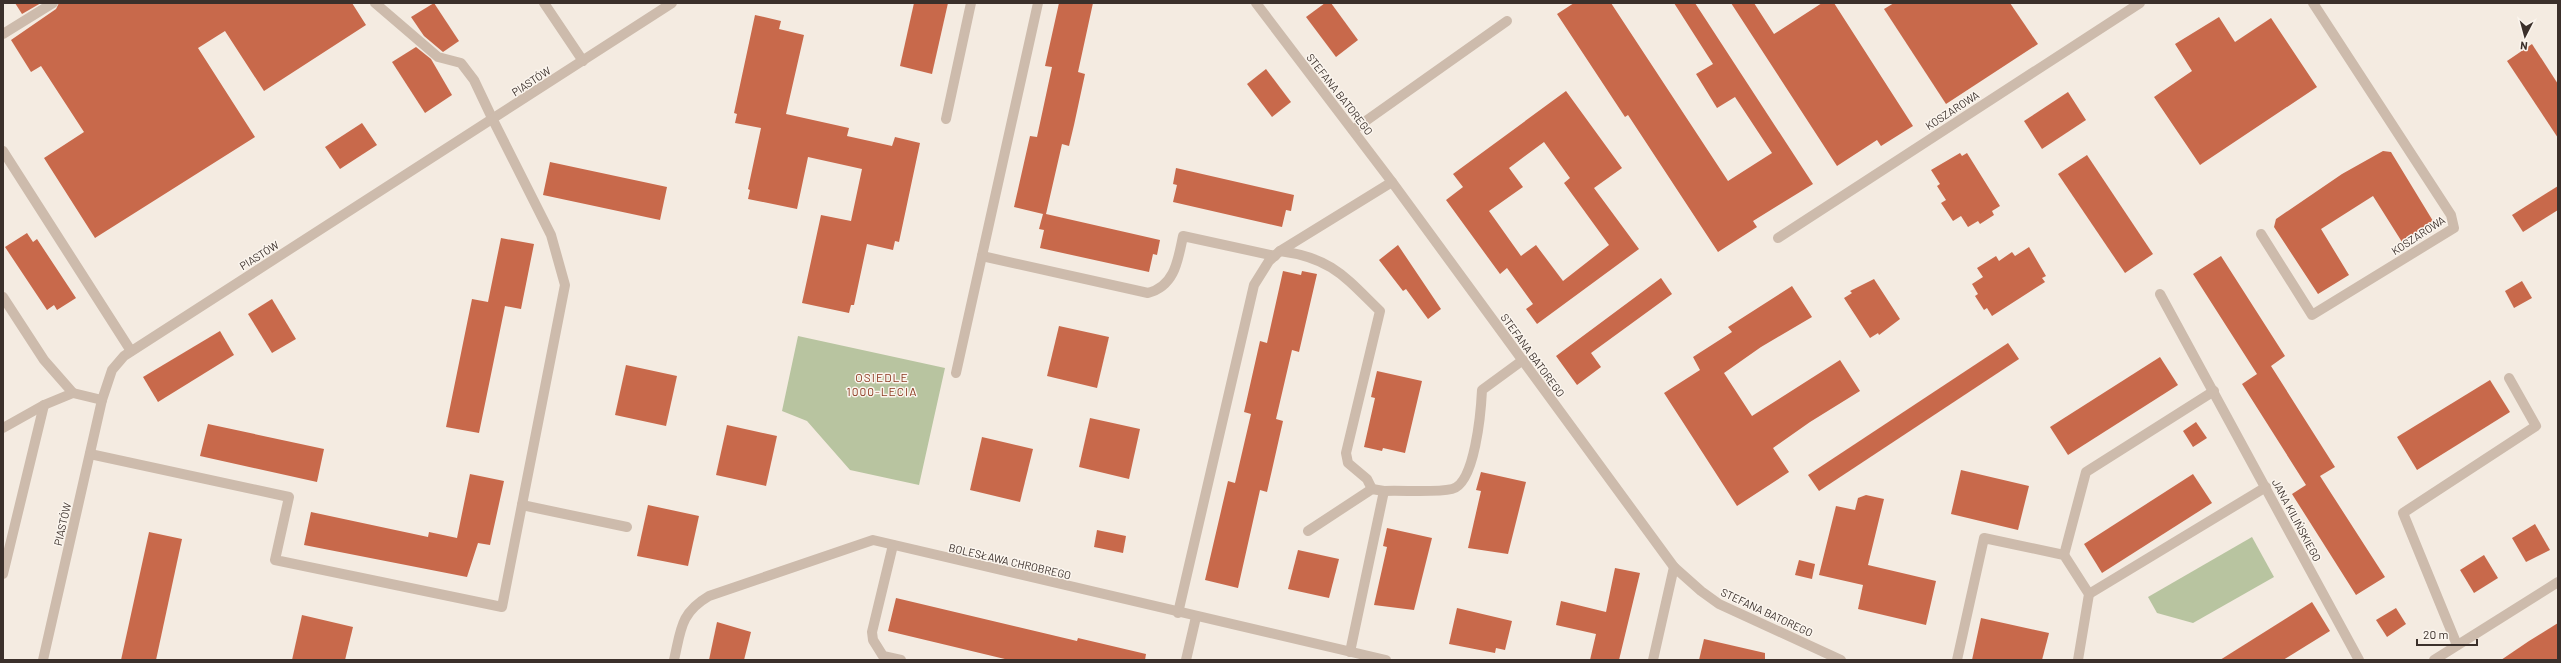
<svg xmlns="http://www.w3.org/2000/svg" width="2561" height="663" viewBox="0 0 2561 663" font-family="Barlow,sans-serif">
<style>
.green{fill:#b8c4a0}
.building{fill:#c8694b;fill-rule:evenodd}
.lines{fill:none;stroke-linecap:round;stroke-linejoin:round}
.lane{stroke:#cdbbac;stroke-width:10}
.street{stroke:#cdbbac;stroke-width:10}
.labels{text-anchor:middle;dominant-baseline:central;stroke-width:3;stroke-linejoin:round;paint-order:stroke}
.street-label{font-size:11px;fill:#3b302b;stroke:#fbf5ee}
.neighbourhood-label{font-size:12px;letter-spacing:1px;fill:#8c3b22;stroke:#fbf5ee}
</style>
<rect width="100%" height="100%" fill="#f4ebe1"/>
<g class="green">
<path d="M798,336L945,368L919,485L850,470L807,421L782,411Z"/>
<path d="M2252,537L2274,577L2193,623L2157,613L2148,597Z"/>
</g>
<g class="building">
<path d="M15,3H41L22,14Z"/>
<path d="M59,3H352L366,25L264,91L225,31L198,48L255,137L95,238L44,158L84,132L41,66L31,72L11,40L56,9Z"/>
<path d="M434,3L459,41L443,52L424,36L411,17Z"/>
<path d="M914,3H948L932,74L900,66Z"/>
<path d="M1059,3H1093L1078,72L1085,74L1074,125L1069,146L1062,144L1046,214L1160,240L1157,255L1153,254L1149,272L1040,248L1044,230L1039,229L1043,214L1014,207L1030,136L1037,137L1052,67L1045,66Z"/>
<path d="M1325,3H1331L1358,40L1336,57L1306,17Z"/>
<path d="M1574,3H1611L1728,181L1772,153L1735,97L1717,108L1696,74L1713,64L1674,3H1695L1813,184L1753,221L1757,227L1718,252L1628,115L1625,117L1557,14Z"/>
<path d="M1731,3H1754L1774,34L1822,3H1834L1913,126L1881,146L1877,140L1837,166Z"/>
<path d="M1894,3H2010L2038,44L1946,104L1884,9Z"/>
<path d="M755,15L781,21L779,29L804,35L786,114L849,128L847,136L892,146L895,137L920,143L899,242L895,241L893,250L867,244L854,305H851L849,313L802,303L821,215L851,221L862,169L808,157L797,209L748,199L750,190L748,189L761,128L735,123L737,114L734,113Z"/>
<path d="M2219,17L2235,42L2271,18L2317,87L2200,165L2154,97L2192,71L2175,44Z"/>
<path d="M2532,44L2558,84V138L2507,61Z"/>
<path d="M416,47L431,59L452,95L425,113L392,62Z"/>
<path d="M1266,69L1291,102L1272,117L1247,84Z"/>
<path d="M1566,91L1622,168L1594,188L1639,249L1537,324L1526,309L1533,304L1507,268L1500,274L1446,200L1463,187L1453,174ZM1544,142L1570,178L1564,183L1609,245L1563,281L1536,245L1521,256L1489,211L1523,187L1509,168Z"/>
<path d="M2068,92L2086,120L2042,149L2024,121Z"/>
<path d="M362,123L377,145L340,169L325,147Z"/>
<path d="M2383,151L2391,152L2433,221L2402,242L2373,196L2321,229L2349,275L2318,294L2274,227L2276,219L2342,174Z"/>
<path d="M1960,153L1962,156L1967,153L2000,206L1992,211L1994,215L1980,224L1978,221L1968,227L1961,216L1953,221L1941,203L1946,200L1937,186L1940,184L1931,170Z"/>
<path d="M2087,155L2153,254L2125,273L2058,174Z"/>
<path d="M550,162L667,187L660,220L543,195Z"/>
<path d="M1176,168L1294,195L1291,211L1286,210L1282,227L1173,202L1177,185L1173,184Z"/>
<path d="M2558,186V210L2523,232L2512,215Z"/>
<path d="M27,233L33,242L37,239L76,298L57,310L54,305L47,310L5,247Z"/>
<path d="M501,238L534,244L521,309L505,306L479,433L446,427L472,299L488,302Z"/>
<path d="M1398,245L1441,309L1428,319L1406,289L1403,291L1379,260Z"/>
<path d="M2029,247L2046,276L2042,278L2045,282L1992,316L1987,308L1984,310L1975,296L1978,294L1972,284L1983,277L1977,268L1996,256L1999,261L2012,252L2015,256Z"/>
<path d="M2221,256L2285,356L2271,366L2335,467L2320,476L2385,577L2356,595L2292,494L2306,485L2242,384L2257,374L2193,274Z"/>
<path d="M1283,271L1301,275L1302,271L1317,274L1299,352L1292,350L1276,419L1283,421L1267,492L1260,490L1238,588L1205,580L1228,481L1235,483L1251,414L1244,412L1260,341L1267,343Z"/>
<path d="M1661,278L1672,294L1591,353L1601,367L1577,385L1556,356Z"/>
<path d="M1874,279L1900,319L1879,335L1878,333L1870,338L1844,298L1852,293L1850,291Z"/>
<path d="M2522,281L2532,298L2514,308L2505,291Z"/>
<path d="M1792,286L1812,317L1761,347L1724,373L1752,416L1840,360L1860,391L1810,422L1773,448L1789,472L1737,506L1664,393L1700,370L1693,357L1732,332L1728,327Z"/>
<path d="M272,299L296,339L272,353L248,314Z"/>
<path d="M1059,326L1109,337L1097,388L1047,376Z"/>
<path d="M220,331L234,355L158,402L143,377Z"/>
<path d="M2008,343L2019,359L1819,491L1808,475Z"/>
<path d="M2160,357L2178,385L2068,455L2050,427Z"/>
<path d="M626,365L677,376L666,426L615,415Z"/>
<path d="M1377,371L1422,381L1405,453L1383,448L1382,451L1364,447L1375,398L1371,397Z"/>
<path d="M2490,380L2510,412L2417,470L2397,437Z"/>
<path d="M1090,418L1140,429L1129,479L1079,467Z"/>
<path d="M2196,422L2207,438L2193,447L2183,431Z"/>
<path d="M208,424L324,449L317,482L200,456Z"/>
<path d="M727,425L777,436L766,486L716,475Z"/>
<path d="M982,437L1033,449L1020,502L970,490Z"/>
<path d="M1961,470L2029,486L2018,530L1951,514Z"/>
<path d="M1481,472L1526,482L1508,554L1468,548L1481,491L1476,490Z"/>
<path d="M470,474L504,481L490,545L478,543L467,577L304,545L311,512L428,537L429,532L457,538Z"/>
<path d="M2193,474L2212,503L2102,573L2084,544Z"/>
<path d="M1866,495L1884,499L1868,565L1936,581L1926,625L1858,609L1863,585L1819,575L1836,506L1855,510L1858,498Z"/>
<path d="M648,505L699,516L688,566L637,556Z"/>
<path d="M2535,524L2550,550L2526,562L2512,538Z"/>
<path d="M1387,528L1432,538L1414,610L1374,605L1387,547L1383,546Z"/>
<path d="M1097,530L1126,536L1123,553L1094,547Z"/>
<path d="M149,532L182,539L156,660H121Z"/>
<path d="M1298,550L1339,559L1329,598L1288,589Z"/>
<path d="M2484,555L2498,578L2474,593L2460,570Z"/>
<path d="M1799,560L1815,564L1812,579L1795,575Z"/>
<path d="M1615,568L1640,573L1619,660H1590L1596,634L1556,625L1561,601L1606,612Z"/>
<path d="M896,598L1077,641L1078,638L1146,654L1145,660H1009L888,631Z"/>
<path d="M2312,602L2330,631L2283,660H2220Z"/>
<path d="M1457,608L1512,621L1505,650L1496,648L1495,653L1449,644Z"/>
<path d="M2396,608L2406,624L2387,637L2376,620Z"/>
<path d="M302,615L353,627L345,660H292Z"/>
<path d="M1981,618L2049,633L2042,660H1972Z"/>
<path d="M717,622L751,632L744,660H709Z"/>
<path d="M2558,623V660H2501L2529,641Z"/>
<path d="M1704,639L1765,653V660H1699Z"/>
</g>
<g class="lines">
<g class="lane">
<path d="M375,3L438,57L461,63L474,80L493,120"/>
<path d="M544,3L583,61"/>
<path d="M3,34L53,3"/>
<path d="M946,119L971,3"/>
<path d="M1353,130L1507,21"/>
<path d="M3,151L131,351"/>
<path d="M1280,251C1332,258 1345,277 1380,311L1346,453L1348,463L1367,479L1372,489"/>
<path d="M982,256L1148,293C1175,286 1178,260 1183,236L1275,256"/>
<path d="M3,297L44,360L73,393"/>
<path d="M956,373L1038,3"/>
<path d="M3,428L44,405L73,393L102,400"/>
<path d="M1384,491C1403,490 1435,493 1452,489C1475,484 1481,411 1482,390L1523,360"/>
<path d="M522,505L627,527"/>
<path d="M1308,531L1372,489L1384,491L1350,652"/>
<path d="M893,545L872,632L873,640L883,656L901,660"/>
<path d="M3,574L44,405"/>
<path d="M1178,613L1254,285L1269,261L1280,251L1392,182"/>
<path d="M2457,645L2403,513L2536,426L2509,378"/>
<path d="M1186,660L1196,617"/>
</g>
<g class="street">
<path d="M1256,3L1392,182L1674,567L1701,591L1719,604L1841,660"/>
<path d="M2261,234L2312,315L2454,228L2451,215L2313,3"/>
<path d="M1778,238L2140,3"/>
<path d="M2160,294L2359,660"/>
<path d="M90,454L289,497L275,560L502,607L565,285L551,235L493,120"/>
<path d="M2064,555L2086,472L2214,391"/>
<path d="M2089,594L2266,487"/>
<path d="M43,660L102,400L112,370L124,356L672,3"/>
<path d="M674,660C681,630 680,613 709,596L873,540L1386,660"/>
<path d="M1653,660L1674,567"/>
<path d="M1957,660L1984,538L2064,555L2089,594L2078,660"/>
<path d="M2434,660L2558,582"/>
</g>
</g>
<g class="labels">
<g class="street-label">
<text transform="translate(531 81) rotate(-33)">PIASTÓW</text>
<text transform="translate(1340 94) rotate(52)">STEFANA BATOREGO</text>
<text transform="translate(1952 110) rotate(-33)">KOSZAROWA</text>
<text transform="translate(2418 235) rotate(-33)">KOSZAROWA</text>
<text transform="translate(259 255) rotate(-32)">PIASTÓW</text>
<text transform="translate(1533 355) rotate(54)">STEFANA BATOREGO</text>
<text transform="translate(2297 520) rotate(62)">JANA KILIŃSKIEGO</text>
<text transform="translate(62 524) rotate(-77)">PIASTÓW</text>
<text transform="translate(1010 561) rotate(13)">BOLESŁAWA CHROBREGO</text>
<text transform="translate(1767 612) rotate(25)">STEFANA BATOREGO</text>
</g>
<g class="neighbourhood-label">
<text x="882" y="377">OSIEDLE<tspan x="882" dy="14">1000-LECIA</tspan></text>
</g>
</g>
<rect width="2561" height="663" fill="none" stroke="#3b302b" stroke-width="8"/>
<g transform="translate(2525 36) rotate(186)" stroke="#fbf5ee" stroke-width="3" paint-order="stroke">
<path d="M0-3L7 15L0 10L-7 15Z" fill="#3b302b"/>
<text y="-6" font-size="11" font-weight="bold" text-anchor="middle" fill="#3b302b">N</text>
</g>
<path d="M2417 639v6h60v-6" fill="none" stroke="#3b302b" stroke-width="2"/>
<text x="2423" y="639" font-size="12" fill="#3b302b" stroke="#fbf5ee" stroke-width="3" paint-order="stroke">20 m</text>
</svg>
